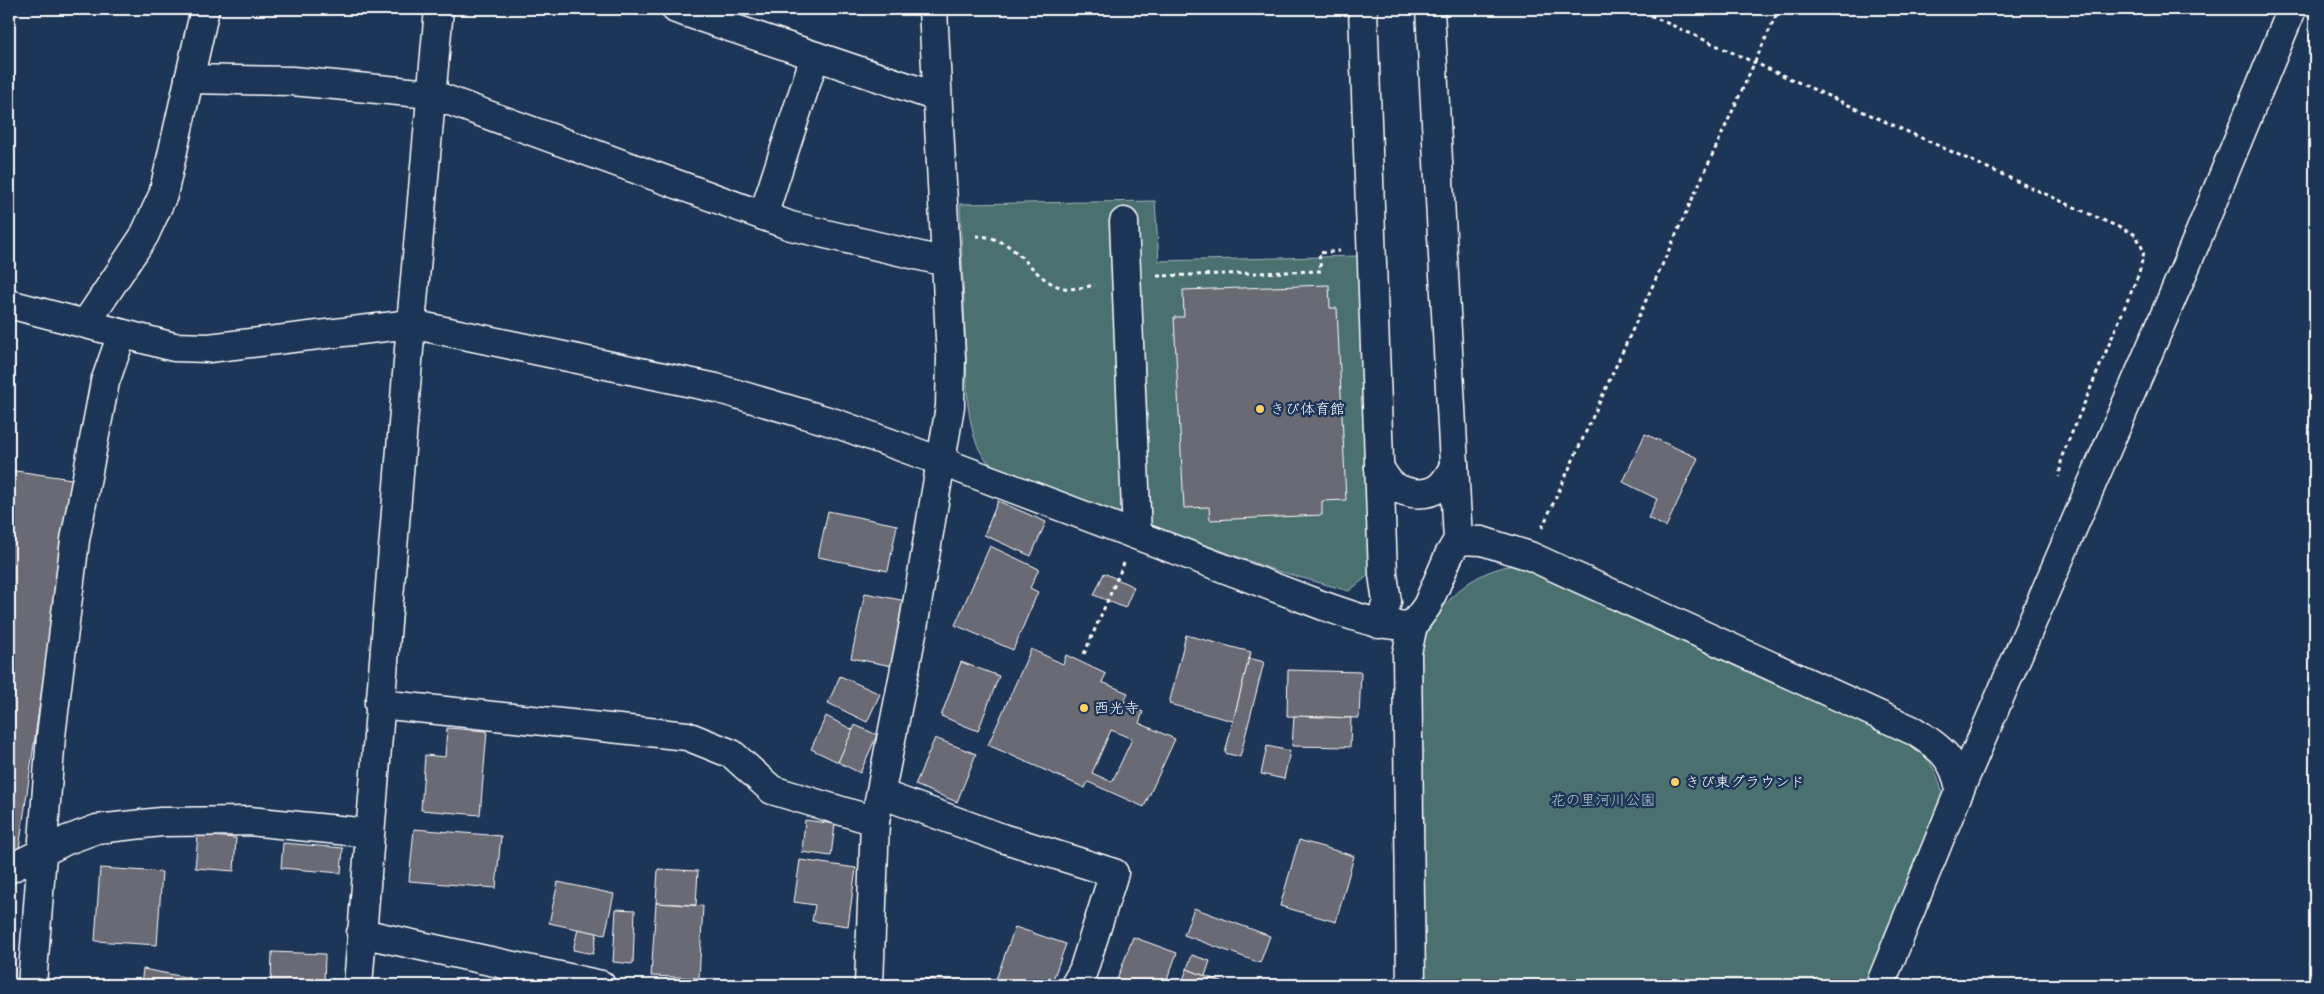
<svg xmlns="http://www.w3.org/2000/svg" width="2324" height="994" viewBox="0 0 2324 994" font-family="'Balsamiq Sans','Klee One',sans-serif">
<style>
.green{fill:#4b6f70;stroke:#a5b7b8}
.building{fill:#6b6a75;stroke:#fff;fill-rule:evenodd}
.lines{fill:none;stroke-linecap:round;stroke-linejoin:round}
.minor-casing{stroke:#fff;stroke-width:31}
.path{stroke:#fff;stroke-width:3;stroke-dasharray:4 4;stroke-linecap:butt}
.minor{stroke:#1d3557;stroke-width:28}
.poi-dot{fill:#ffd166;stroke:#1d3557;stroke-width:2}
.labels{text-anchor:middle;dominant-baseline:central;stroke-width:5;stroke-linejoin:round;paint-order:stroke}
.poi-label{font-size:15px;fill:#fff;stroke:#1d3557;text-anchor:start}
.park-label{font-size:15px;fill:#b7c5c6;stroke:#1d3557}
</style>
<rect width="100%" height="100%" fill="#1d3557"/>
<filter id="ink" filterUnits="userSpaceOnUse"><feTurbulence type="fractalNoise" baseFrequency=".02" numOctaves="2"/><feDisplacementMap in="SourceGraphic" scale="10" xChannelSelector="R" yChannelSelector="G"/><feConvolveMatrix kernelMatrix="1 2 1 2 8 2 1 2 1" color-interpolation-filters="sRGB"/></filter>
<g filter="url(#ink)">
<g class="green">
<path d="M1155,201L1159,261L1359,256L1375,570L1349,591L1274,570L1001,470C996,467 990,464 987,461C974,447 971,424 968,406L960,204Z"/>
<path d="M1520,564L1914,745C1931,761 1940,775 1943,798L1871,985H1420L1421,645C1441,601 1470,570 1520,564Z"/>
</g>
<g class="building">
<path d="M1329,285L1330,308H1337L1346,500L1322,501V515L1210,520L1209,507L1184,508L1174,317H1184L1183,290Z"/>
<path d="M1645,434L1698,458L1666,527L1648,518L1657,499L1623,482Z"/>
<path d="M9,470L72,479L18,856L9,855Z"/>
<path d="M998,501L1046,522L1031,556L984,535Z"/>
<path d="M828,511L897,525L888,571L818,557Z"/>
<path d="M990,546L1039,569L1030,588L1038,592L1013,650L955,625Z"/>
<path d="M1104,573L1134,587L1125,608L1094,595Z"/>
<path d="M865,593L906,601L892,666L851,658Z"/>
<path d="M1186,635L1251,652L1233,721L1169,704Z"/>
<path d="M1031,649L1063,664L1066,655L1106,674L1102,682L1128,693L1124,703L1143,712L1139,723L1175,739L1144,807L1088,782L1085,788L988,745ZM1111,730L1132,739L1112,782L1092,773Z"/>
<path d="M1249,658L1264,662L1240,757L1225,753Z"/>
<path d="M961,662L999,676L978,731L941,716Z"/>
<path d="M1288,670L1361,672L1359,718L1287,716Z"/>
<path d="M840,676L880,694L867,722L828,703Z"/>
<path d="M826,716L853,730L838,762L811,749Z"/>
<path d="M1294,716L1351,718L1350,747L1292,746Z"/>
<path d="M855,725L877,735L860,773L838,762Z"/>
<path d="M447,728L487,731L480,815L421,810L425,755L445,757Z"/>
<path d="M935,738L976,754L957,802L915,785Z"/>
<path d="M1267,746L1290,751L1284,779L1261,774Z"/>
<path d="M805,820L835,824L831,856L802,852Z"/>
<path d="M414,829L501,836L496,888L409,881Z"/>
<path d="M198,835L236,838L234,871L195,868Z"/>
<path d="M1299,840L1354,856L1336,922L1280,906Z"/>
<path d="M283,843L343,848L341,873L281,868Z"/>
<path d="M800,860L856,868L848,926L812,921L815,905L794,902Z"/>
<path d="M100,868L162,872L157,945L95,941Z"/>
<path d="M658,869L698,871L696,905L656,903Z"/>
<path d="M558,882L614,894L605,935L549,923Z"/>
<path d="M656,903L703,906L699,978L651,976Z"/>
<path d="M1194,908L1270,936L1260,963L1184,935Z"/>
<path d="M616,909L635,910L633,964L613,962Z"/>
<path d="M1015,927L1066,944L1051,985H1006L995,982Z"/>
<path d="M578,929L597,933L593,954L573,950Z"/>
<path d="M1133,937L1177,953L1165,985H1115Z"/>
<path d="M272,952L325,954L324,985H271Z"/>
<path d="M1192,955L1210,961L1205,976L1187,969Z"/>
<path d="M143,969L190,978L189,985H141Z"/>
<path d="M1187,969L1205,976L1230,985H1181Z"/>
<path d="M912,978L979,981V985H912Z"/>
</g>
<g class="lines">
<g class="minor-casing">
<g id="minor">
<path d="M676,9L937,97"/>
<path d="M1363,9L1383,574L1387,602L1379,624"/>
<path d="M1430,9L1458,540"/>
<path d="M189,79L292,81L431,94L791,226L946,262"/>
<path d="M763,216L815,56"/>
<path d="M1124,222L1137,535"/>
<path d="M9,304L174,347L209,348L411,324L716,388L835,423L940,461L1321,605C1351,615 1380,628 1413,625"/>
<path d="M86,323L144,236L163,195L205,9"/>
<path d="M1379,467C1382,472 1386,479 1390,483C1396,489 1403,491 1412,493C1435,496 1445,485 1454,466"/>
<path d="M379,704L687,736L732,754L772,790L875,821L869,985"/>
<path d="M881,794L1002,838L1114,873L1083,971L1075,985"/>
<path d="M875,821L913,628L946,431L950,406L951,358L933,9"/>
<path d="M9,869L67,840L97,829L161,822L249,821L369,833"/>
<path d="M361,933L601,985"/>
<path d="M32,985L51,736L75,540L105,382L122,334"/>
<path d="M358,985L411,324L439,9"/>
<path d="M1411,985L1407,653L1413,625L1427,606L1449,555L1458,540L1482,541L1530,556L1914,731C1941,748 1954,758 1960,789"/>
<path d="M1880,985L1960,789L2188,261L2292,9"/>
</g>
</g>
<g class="path">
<path d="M1636,9L2136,235L2144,252L2139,273L2068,442L2062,456L2059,477"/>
<path d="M976,236C1020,236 1030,281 1064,288C1074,290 1085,287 1095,285"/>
<path d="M1157,276L1321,271L1319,253L1340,251"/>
<path d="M1542,528L1779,9"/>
<path d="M1084,654L1124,563"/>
</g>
<use href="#minor" class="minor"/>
</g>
</g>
<g class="poi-dot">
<circle cx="1260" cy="409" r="5"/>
<circle cx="1084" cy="708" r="5"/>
<circle cx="1675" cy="782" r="5"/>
</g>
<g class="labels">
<g class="poi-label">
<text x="1270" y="409">きび体育館</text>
<text x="1094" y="708">西光寺</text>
<text x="1685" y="782">きび東グラウンド</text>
</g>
<g class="park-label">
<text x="1603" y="800">花の里河川公園</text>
</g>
</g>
<rect width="2324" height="994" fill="none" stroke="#1d3557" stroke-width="30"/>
<rect x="15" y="15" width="2294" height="964" fill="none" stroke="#fff" stroke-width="2" filter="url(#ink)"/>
</svg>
